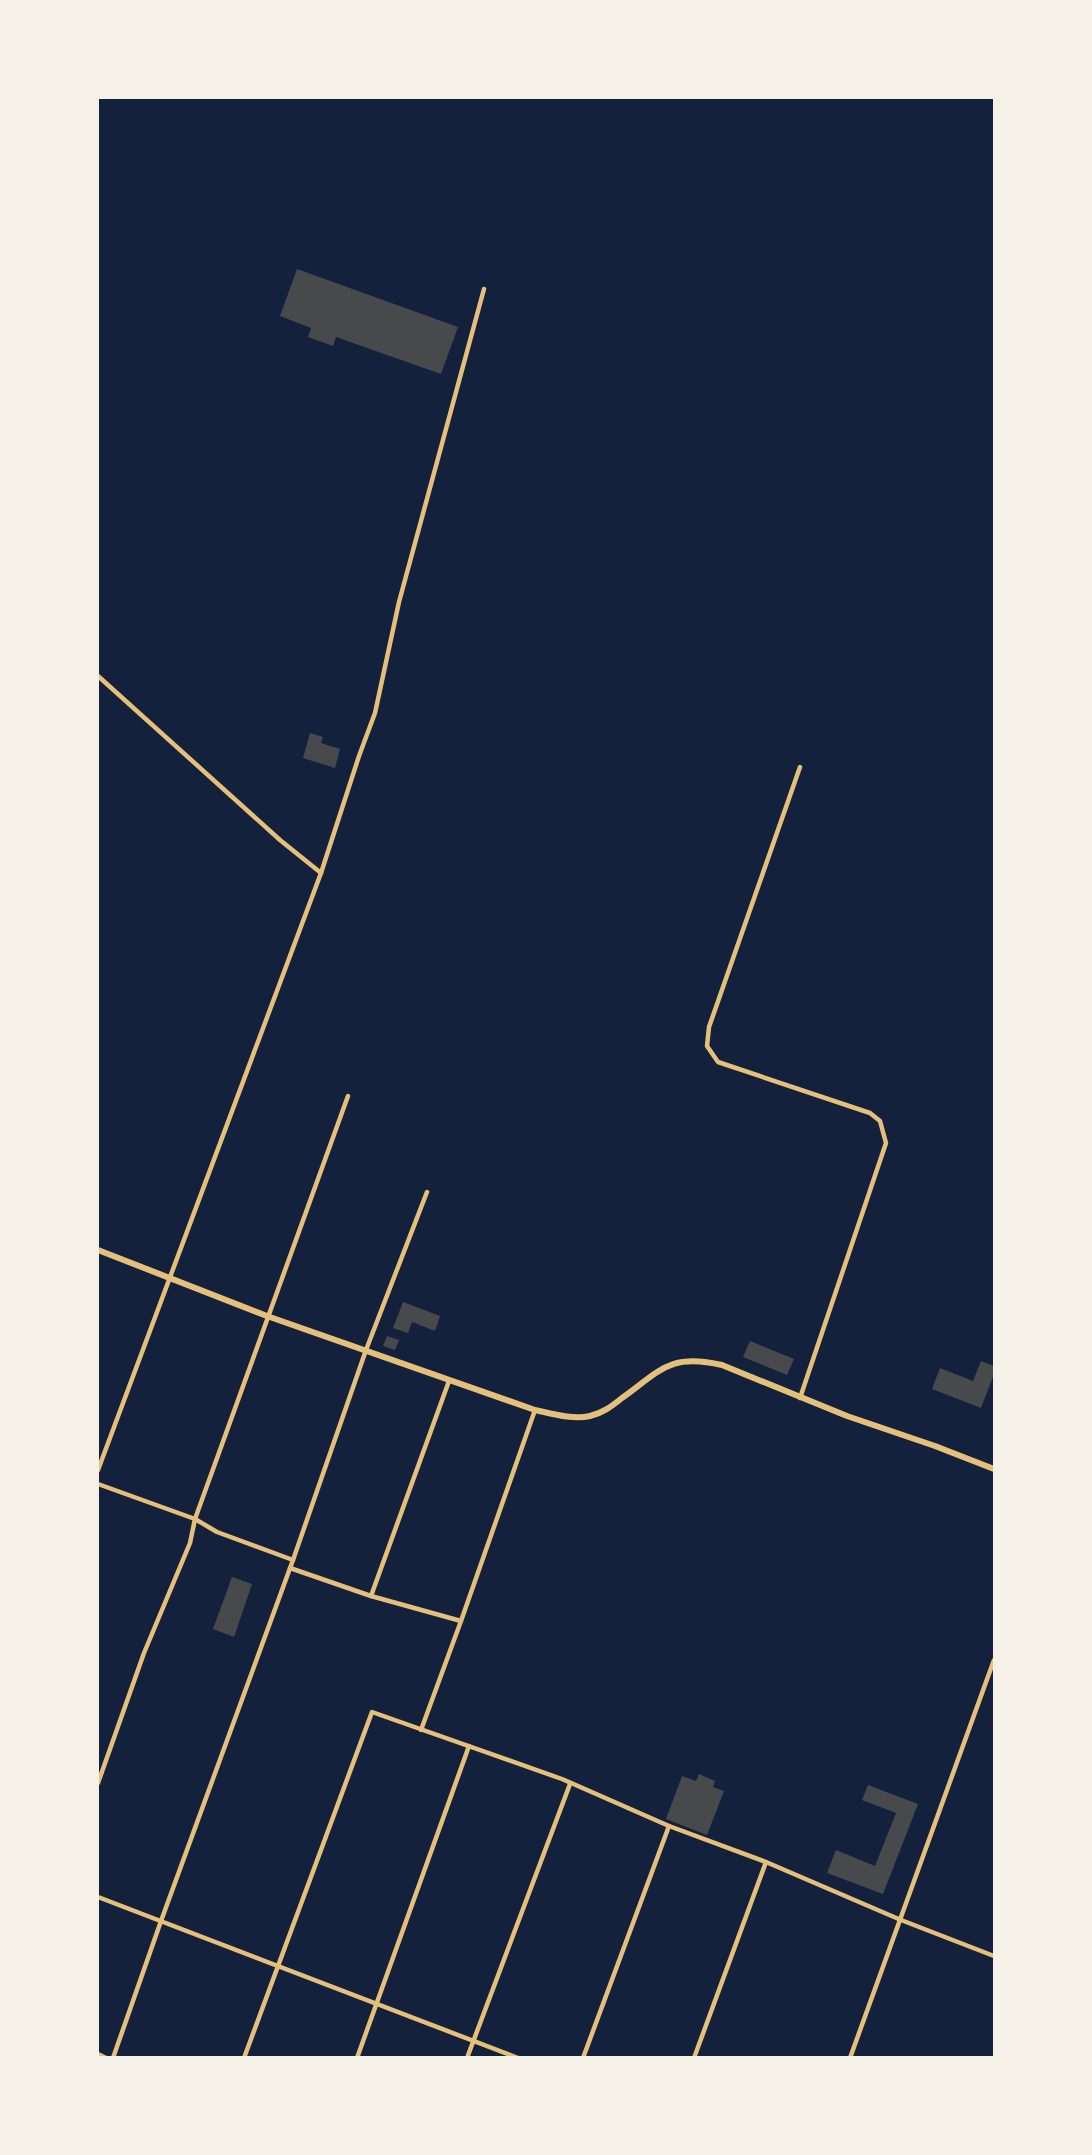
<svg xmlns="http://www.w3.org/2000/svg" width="1092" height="2155" viewBox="0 0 1092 2155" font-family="Raleway,sans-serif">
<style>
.building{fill:#48494c}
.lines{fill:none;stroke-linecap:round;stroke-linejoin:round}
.minor{stroke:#e5c07b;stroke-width:4.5}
.tertiary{stroke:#e5c07b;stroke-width:6}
</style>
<rect width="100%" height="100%" fill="#14213d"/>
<g class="building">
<path d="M297,269L458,327L441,374L336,337L333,346L308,337L311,328L280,316Z"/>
<path d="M310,733L323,737L321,743L340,749L335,768L303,758Z"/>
<path d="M403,1302L440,1316L435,1331L412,1322L408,1333L393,1328Z"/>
<path d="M387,1336L399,1340L395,1350L383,1346Z"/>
<path d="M750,1341L794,1359L787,1375L743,1357Z"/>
<path d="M981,1361L994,1366V1374L981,1408L932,1389L940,1368L973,1381Z"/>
<path d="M232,1577L252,1584L234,1637L213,1629Z"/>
<path d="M699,1774L715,1781L713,1787L724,1791L707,1835L666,1819L682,1776L696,1781Z"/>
<path d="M868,1785L918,1804L883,1894L827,1873L836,1850L875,1866L896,1813L862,1800Z"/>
</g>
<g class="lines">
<g class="minor">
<path d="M98,676L280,840L321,873"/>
<path d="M800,1398L886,1143L880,1121L870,1113L718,1062L707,1046L709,1027L800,767"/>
<path d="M98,1470L321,873L359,756L375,713L399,602L484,289"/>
<path d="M98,1484L195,1519L217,1532L293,1560"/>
<path d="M290,1568L371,1596L461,1621"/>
<path d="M371,1596L449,1381"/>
<path d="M421,1730L461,1621L535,1410"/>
<path d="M98,1783L144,1653L190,1543L195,1519L348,1096"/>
<path d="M98,1897L518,2058"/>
<path d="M98,2054L106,2058"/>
<path d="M113,2058L161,1921L293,1560L366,1350L427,1192"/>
<path d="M244,2058L372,1712L562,1779L669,1826L766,1862L901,1920L994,1956"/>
<path d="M357,2058L469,1746"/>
<path d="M467,2058L570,1784"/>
<path d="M583,2058L669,1826"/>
<path d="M694,2058L766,1862"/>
<path d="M850,2058L994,1660"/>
</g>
<path class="tertiary" d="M98,1250L267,1316L535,1410C553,1414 573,1420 590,1416C603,1413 612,1406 622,1398C661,1370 670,1353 722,1365L847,1416L935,1446L994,1469"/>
</g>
<rect width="1092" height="2155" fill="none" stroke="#f6f1e7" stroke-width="198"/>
</svg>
